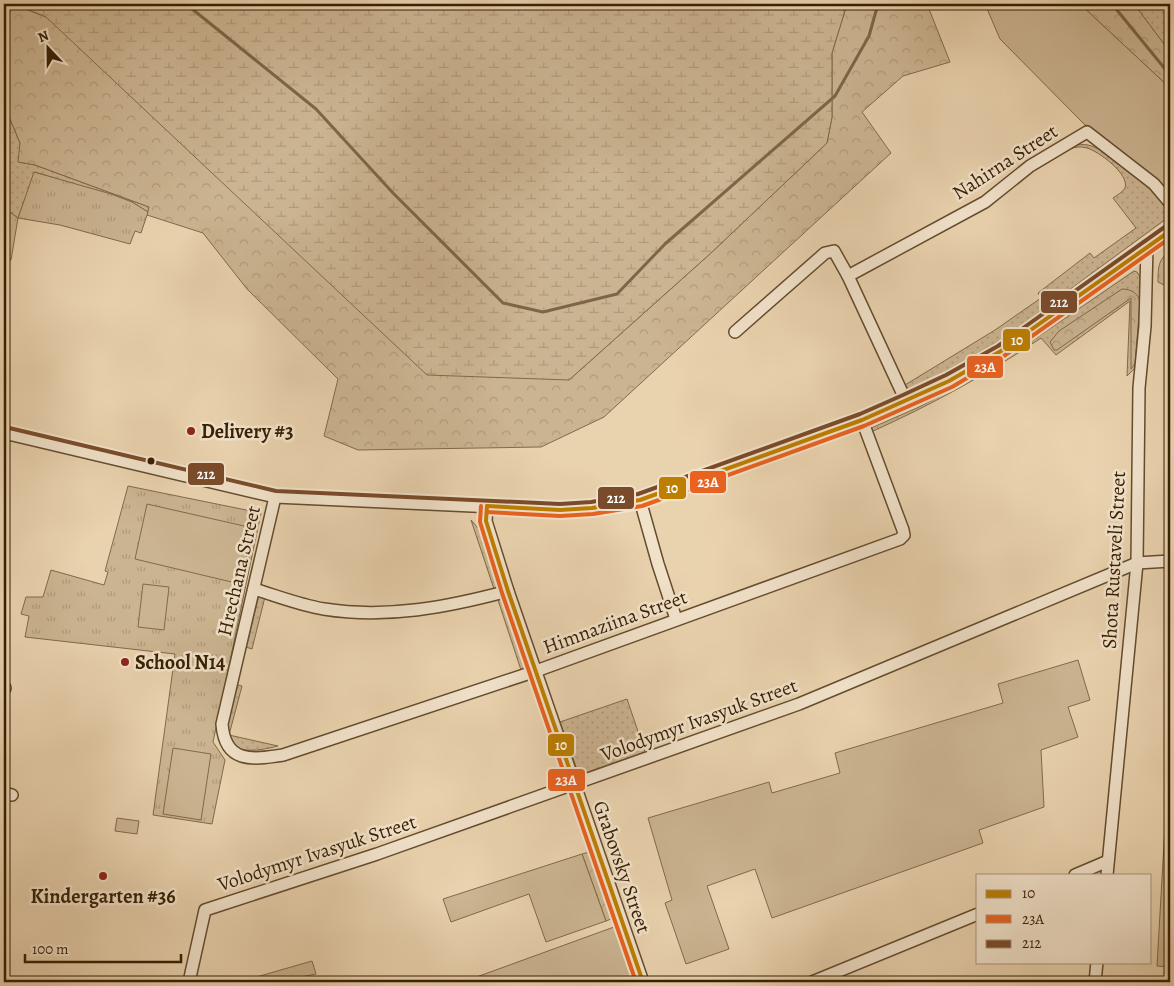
<svg xmlns="http://www.w3.org/2000/svg" width="1174" height="986" viewBox="0 0 1174 986" font-family="Alegreya,serif">
<style>
.grass{fill:url(#grass-dots);stroke:#816a4a}
.forest{fill:url(#forest-crowns);stroke:#816a4a}
.wetland{fill:url(#wetland-marsh);stroke:#816a4a}
.park{fill:url(#park-tufts);stroke:#816a4a}
.garden{fill:#cbb491;stroke:#816a4a}
.lines{fill:none;stroke-linecap:round;stroke-linejoin:round}
.stream{stroke:#7d6647;stroke-width:3}
.minor-casing{stroke:#644c2e;stroke-width:14}
.minor{stroke:#f1e2ca;stroke-width:11}
.bus-1-casing{stroke:#f1e2ca;stroke-width:8}
.bus-2-casing{stroke:#f1e2ca;stroke-width:8}
.bus-3-casing{stroke:#f1e2ca;stroke-width:8}
.bus-1{stroke:#bd7e01;stroke-width:4}
.bus-2{stroke:#e96220;stroke-width:4}
.bus-3{stroke:#7a4b2a;stroke-width:4}
.poi-dot{fill:#8f2418;stroke:#f1e2ca;stroke-width:2}
.bus-dot{fill:#371f03;stroke:#f1e2ca;stroke-width:2}
.labels{text-anchor:middle;dominant-baseline:central;stroke-width:5;stroke-linejoin:round;paint-order:stroke}
.street-label{font-size:20px;fill:#371f03;stroke:#f1e2ca}
.poi-label{font-size:20px;font-weight:bold;fill:#371f03;stroke:#f1e2ca;text-anchor:start}
.line-badge{stroke:#f1e2ca;stroke-width:2}
.badge-label{font-size:14px;text-anchor:middle;font-weight:bold;fill:#fff}
</style>
<defs>
<pattern id="grass-dots" width="8" height="8" patternUnits="userSpaceOnUse" patternTransform="scale(1.25)"><rect width="8" height="8" fill="#cbb491"/><path d="M2 2h.1M6 6h.1" fill="none" stroke="#af9a7b" stroke-width="1.8" stroke-linecap="round"/></pattern>
<pattern id="forest-crowns" width="20" height="18" patternUnits="userSpaceOnUse" patternTransform="scale(1.25)"><rect width="20" height="18" fill="#cbb491"/><path d="M2 6a3 3 0 1 1 6 0M12 15a3 3 0 1 1 6 0" fill="none" stroke="#af9a7b"/></pattern>
<pattern id="wetland-marsh" width="20" height="14" patternUnits="userSpaceOnUse" patternTransform="scale(1.25)"><rect width="20" height="14" fill="#cbb491"/><path d="M1 5h8M5 5V1M11 12h8M15 12V8" fill="none" stroke="#af9a7b"/></pattern>
<pattern id="park-tufts" width="24" height="20" patternUnits="userSpaceOnUse" patternTransform="scale(1.25)"><rect width="24" height="20" fill="#cbb491"/><path d="M3 7l-1-3M5 7V3M7 7l1-3M15 17l-1-3M17 17v-4M19 17l1-3" fill="none" stroke="#af9a7b"/></pattern>
</defs>
<rect width="100%" height="100%" fill="#e9d2ae"/>
<filter id="stains"><feTurbulence type="fractalNoise" baseFrequency=".004" numOctaves="4"/><feColorMatrix values="0 0 0 0 .2 0 0 0 0 .09 0 0 0 0 .02 0 0 0 .5 -.17"/></filter>
<radialGradient id="worn" r=".72"><stop offset=".6" stop-color="#630" stop-opacity="0"/><stop offset="1" stop-color="#630" stop-opacity=".3"/></radialGradient>
<g class="grass">
<path d="M1134,4H1170V52Z"/>
<path d="M4,116L10,119L20,143L19,162L35,165L149,207L148,212L132,202L35,172L18,218L11,213H4Z"/>
<path d="M1072,145C1077,145 1084,144 1088,145C1110,150 1166,195 1170,216L1001,340L909,392L905,385L995,330L1041,298L1038,293L1090,253L1094,258L1136,228L1113,198C1117,195 1123,192 1125,188C1130,174 1098,151 1087,148C1075,144 1064,152 1054,156Z"/>
<path d="M1134,271L1137,272L1144,283L1137,366L1127,376L1130,301L1056,355L1041,338C986,375 931,405 871,432V428L919,407L988,371Z"/>
<path d="M471,520L479,529L500,588L495,592Z"/>
<path d="M259,595L265,597L252,649L246,647Z"/>
<path d="M502,595L526,668L521,670L497,597Z"/>
<path d="M238,685L242,686L229,735L278,746C259,751 220,758 226,723C229,710 234,697 238,685Z"/>
<path d="M627,699L645,752L579,775L560,722Z"/>
</g>
<g class="forest">
<path d="M12,4L46,17L569,380L711,253L827,143L832,117V53L847,4H927L950,62L903,76L862,112L891,153L604,417L541,447L358,450L324,436L338,379L247,289L203,233L147,215L149,207L35,165L18,162L20,143L10,119L4,116V37Z"/>
<path d="M1080,4H1134L1170,52V88Z"/>
<path d="M4,213H11L18,218L11,260H4Z"/>
<path d="M1170,252V284L1164,285L1158,282C1158,269 1158,258 1170,252Z"/>
<path d="M1122,289C1131,289 1138,293 1140,302L1135,364L1131,369V298L1057,350H1054L1050,342L1059,331Z"/>
<path d="M593,851L616,917L606,921L582,854Z"/>
</g>
<path class="wetland" d="M15,4H847L832,53V117L827,143L711,253L569,380L427,375L46,17Z"/>
<g class="park">
<path d="M34,172L111,194L132,202L148,212L141,233L135,231L130,244L60,225L18,218Z"/>
<path d="M128,486L261,513L213,742L225,760L212,824L153,815L175,654L25,637L29,616L21,614L26,597H43L51,570L104,585L108,572L105,571Z"/>
</g>
<g class="garden">
<path d="M985,4H1080L1170,88V195L1158,181L1085,125L1000,39Z"/>
<path d="M147,504L253,528L240,584L135,559Z"/>
<path d="M143,584L169,587L164,630L138,627Z"/>
<path d="M1078,660L1090,700L1068,707L1078,737L1041,750L1044,807L979,830L983,843L772,918L755,869L707,886L729,949L686,964L665,903L672,900L648,818L769,782L772,793L840,773L835,753L1003,703L998,684Z"/>
<path d="M173,748L211,754L201,820L163,814Z"/>
<path d="M117,818L139,821L137,834L115,831Z"/>
<path d="M1170,825V967L1157,966L1165,826Z"/>
<path d="M582,854L606,921L546,942L529,894L451,922L443,899Z"/>
<path d="M614,927L634,982H473L471,979Z"/>
<path d="M312,961L316,974L277,982H254L253,978Z"/>
</g>
<g class="lines">
<g class="stream">
<path d="M186,4L316,109L393,193L503,303L543,312L617,294L665,244L835,96L869,36L878,4"/>
<path d="M1112,4L1170,75"/>
</g>
<g class="minor-casing">
<g id="minor">
<path d="M848,276L985,202L1030,166L1087,132L1154,184L1170,203"/>
<path d="M735,332L825,253L834,251L848,276L906,401"/>
<path d="M4,433L275,497L560,510L592,508L640,500L862,420L906,401L949,381L1001,351L1170,231"/>
<path d="M275,497L222,724C225,763 251,760 283,755L536,671L900,539L904,535L903,530L862,420"/>
<path d="M640,500L658,564L676,619"/>
<path d="M487,506L486,521L508,591L643,982"/>
<path d="M254,589C277,596 300,605 324,609C387,619 448,607 508,591"/>
<path d="M4,688H5"/>
<path d="M4,793L12,795"/>
<path d="M1075,875L1108,861"/>
<path d="M1107,875L1137,563L1139,388L1145,326L1147,246"/>
<path d="M189,982L205,910L377,854L799,704L1137,563L1170,561"/>
<path d="M812,982L978,914"/>
<path d="M1095,982L1097,962"/>
</g>
</g>
<use href="#minor" class="minor"/>
<g class="bus-1-casing">
<g id="bus-1">
<path d="M487,506L560,510L592,508L640,500L862,420L949,381L1001,351L1170,231"/>
<path d="M487,506L486,521L508,591L643,982"/>
</g>
</g>
<g class="bus-2-casing">
<g id="bus-2">
<path d="M481,506L480,522L502,593L636,982"/>
<path d="M487,512L560,516L593,514L642,506L864,426L952,387L1004,356L1170,238"/>
</g>
</g>
<g class="bus-3-casing">
<path id="bus-3" d="M5,427L276,491L560,504L591,502L638,494L860,414L903,395L946,375L998,346L1166,226"/>
</g>
<use href="#bus-1" class="bus-1"/>
<use href="#bus-2" class="bus-2"/>
<use href="#bus-3" class="bus-3"/>
</g>
<g class="poi-dot">
<circle cx="191" cy="431" r="5"/>
<circle cx="125" cy="662" r="5"/>
<circle cx="103" cy="876" r="5"/>
</g>
<circle class="bus-dot" cx="151" cy="461" r="4.5"/>
<g class="labels">
<g class="street-label">
<text transform="translate(1005 162) rotate(-33)">Nahirna Street</text>
<text transform="translate(1114 560) rotate(-87)">Shota Rustaveli Street</text>
<text transform="translate(239 571) rotate(-77)">Hrechana Street</text>
<text transform="translate(615 622) rotate(-20)">Himnaziina Street</text>
<text transform="translate(699 720) rotate(-20)">Volodymyr Ivasyuk Street</text>
<text transform="translate(317 853) rotate(-18)">Volodymyr Ivasyuk Street</text>
<text transform="translate(622 867) rotate(71)">Grabovsky Street</text>
</g>
<g class="poi-label">
<text x="201" y="431">Delivery #3</text>
<text x="135" y="662">School N14</text>
<text x="103" y="896" text-anchor="middle">Kindergarten #36</text>
</g>
</g>
<g class="line-badge">
<rect x="1040" y="290" width="38" height="24" rx="5" fill="#7a4b2a"/>
<rect x="1002" y="328" width="29" height="24" rx="5" fill="#bd7e01"/>
<rect x="966" y="355" width="38" height="24" rx="5" fill="#e96220"/>
<rect x="187" y="462" width="38" height="24" rx="5" fill="#7a4b2a"/>
<rect x="689" y="470" width="38" height="24" rx="5" fill="#e96220"/>
<rect x="658" y="476" width="29" height="24" rx="5" fill="#bd7e01"/>
<rect x="597" y="486" width="38" height="24" rx="5" fill="#7a4b2a"/>
<rect x="547" y="733" width="28" height="24" rx="5" fill="#bd7e01"/>
<rect x="547" y="768" width="39" height="24" rx="5" fill="#e96220"/>
</g>
<g class="badge-label">
<text x="1059" y="307">212</text>
<text x="1017" y="345">10</text>
<text x="985" y="372">23А</text>
<text x="206" y="479">212</text>
<text x="708" y="487">23А</text>
<text x="672" y="493">10</text>
<text x="616" y="503">212</text>
<text x="561" y="750">10</text>
<text x="566" y="785">23А</text>
</g>
<rect width="1174" height="986" fill="none" stroke="#e9d2ae" stroke-width="20"/>
<rect x="5" y="5" width="1164" height="976" fill="none" stroke="#371f03" stroke-width="2.5"/>
<rect x="10" y="10" width="1154" height="966" fill="none" stroke="#371f03"/>
<rect x="976" y="874" width="175" height="90" fill="#f1e2ca" stroke="#a7947a"/>
<rect x="986" y="890" width="25" height="8" fill="#bd7e01" stroke="#a7947a"/>
<text x="1022" y="898" font-size="15" fill="#371f03">10</text>
<rect x="986" y="915" width="25" height="8" fill="#e96220" stroke="#a7947a"/>
<text x="1022" y="924" font-size="15" fill="#371f03">23А</text>
<rect x="986" y="940" width="25" height="8" fill="#7a4b2a" stroke="#a7947a"/>
<text x="1022" y="948" font-size="15" fill="#371f03">212</text>
<g transform="translate(48 48) rotate(338)" stroke="#f1e2ca" stroke-width="4" paint-order="stroke">
<path d="M0-4L9 19L0 12L-9 19Z" fill="#371f03"/>
<text y="-8" font-size="14" font-weight="bold" text-anchor="middle" fill="#371f03">N</text>
</g>
<path d="M25 954v8h156v-8" fill="none" stroke="#371f03" stroke-width="2.5"/>
<text x="32" y="954" font-size="15" fill="#371f03" stroke="#f1e2ca" stroke-width="4" paint-order="stroke">100 m</text>
<rect width="100%" height="100%" filter="url(#stains)"/>
<rect width="100%" height="100%" fill="url(#worn)"/>
</svg>
